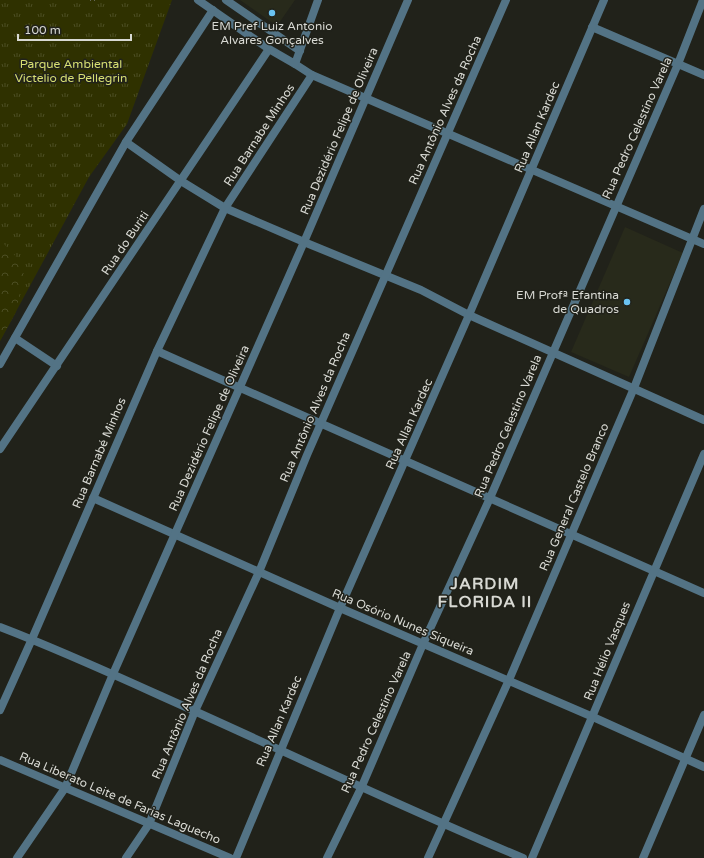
<svg xmlns="http://www.w3.org/2000/svg" width="704" height="858" viewBox="0 0 704 858" font-family="'Varela Round',sans-serif">
<style>
.built{fill:#282a1b}
.grass{fill:url(#grass-tufts)}
.forest{fill:url(#forest-crowns)}
.lines{fill:none;stroke-linecap:round;stroke-linejoin:round}
.path{stroke:#777871;stroke-width:1.5;stroke-dasharray:1 3;stroke-linecap:butt}
.minor{stroke:#537385;stroke-width:8}
.tertiary{stroke:#537385;stroke-width:8}
.poi-dot{fill:#6ac3f1;stroke:#21221a;stroke-width:1.5}
.labels{text-anchor:middle;dominant-baseline:central;stroke-width:3;stroke-linejoin:round;paint-order:stroke}
.poi-label{font-size:12px;fill:#d8d9d3;stroke:#21221a}
.park-label{font-size:12px;fill:#d7df72;stroke:#21221a}
.street-label{font-size:12px;fill:#d8d9d3;stroke:#21221a}
.district-label{font-size:16px;font-weight:bold;letter-spacing:1px;fill:#d8d9d3;stroke:#21221a}
</style>
<defs>
<pattern id="grass-tufts" width="24" height="20" patternUnits="userSpaceOnUse"><rect width="24" height="20" fill="#2f3100"/><path d="M3 7l-1-3M5 7V3M7 7l1-3M15 17l-1-3M17 17v-4M19 17l1-3" fill="none" stroke="#4c4e24"/></pattern>
<pattern id="forest-crowns" width="20" height="18" patternUnits="userSpaceOnUse"><rect width="20" height="18" fill="#2f3100"/><path d="M2 6a3 3 0 1 1 6 0M12 15a3 3 0 1 1 6 0" fill="none" stroke="#4c4e24"/></pattern>
</defs>
<rect width="100%" height="100%" fill="#21221a"/>
<g class="built">
<path d="M240,0H295L277,26Z"/>
<path d="M625,227L683,253L629,377L571,352Z"/>
</g>
<path class="grass" d="M0,0H172L127,124L89,177L0,341Z"/>
<path class="forest" d="M0,240L25,266L16,312L0,341Z"/>
<g class="lines">
<path class="path" d="M90,0H98"/>
<g class="minor">
<path d="M592,27L704,75"/>
<path d="M295,64L312,75L704,244"/>
<path d="M126,142L181,181L225,208L304,242L421,290L469,315L704,420"/>
<path d="M15,338L57,366"/>
<path d="M157,351L704,593"/>
<path d="M0,364L126,142L213,10"/>
<path d="M0,449L269,49"/>
<path d="M93,498L340,608L593,717L704,767"/>
<path d="M0,627C55,648 108,672 161,696C282,750 401,807 523,858"/>
<path d="M0,710L32,639L157,351L225,208L312,75"/>
<path d="M0,760L230,858"/>
<path d="M17,858L65,788L113,674L304,242L408,0"/>
<path d="M126,858L149,824L195,711L259,572L307,455L506,0"/>
<path d="M236,858L340,608L469,315L604,0"/>
<path d="M327,858L362,786L423,644L490,498L678,64L703,0"/>
<path d="M428,858L509,680L634,388L704,209"/>
<path d="M532,858L704,454"/>
<path d="M643,858L704,715"/>
</g>
<g class="tertiary">
<path d="M198,0L269,49L295,64L318,0"/>
<path d="M226,0L300,51"/>
</g>
</g>
<g class="poi-dot">
<circle cx="272" cy="13" r="4"/>
<circle cx="627" cy="302" r="4"/>
</g>
<g class="labels">
<g class="poi-label">
<text x="272" y="26">EM Pref Luiz Antonio<tspan x="272" dy="14">Alvares Gonçalves</tspan></text>
<text x="619" y="295" text-anchor="end">EM Profª Efantina<tspan x="619" dy="14">de Quadros</tspan></text>
</g>
<g class="park-label">
<text x="71" y="64">Parque Ambiental<tspan x="71" dy="14">Victelio de Pellegrin</tspan></text>
</g>
<g class="street-label">
<text transform="translate(445 110) rotate(-66)">Rua Antônio Alves da Rocha</text>
<text transform="translate(537 127) rotate(-67)">Rua Allan Kardec</text>
<text transform="translate(637 128) rotate(-66)">Rua Pedro Celestino Varela</text>
<text transform="translate(339 131) rotate(-67)">Rua Dezidério Felipe de Oliveira</text>
<text transform="translate(259 135) rotate(-57)">Rua Barnabe Minhos</text>
<text transform="translate(125 243) rotate(-56)">Rua do Buriti</text>
<text transform="translate(315 407) rotate(-67)">Rua Antônio Alves da Rocha</text>
<text transform="translate(409 424) rotate(-66)">Rua Allan Kardec</text>
<text transform="translate(508 426) rotate(-67)">Rua Pedro Celestino Varela</text>
<text transform="translate(209 428) rotate(-66)">Rua Dezidério Felipe de Oliveira</text>
<text transform="translate(99 453) rotate(-67)">Rua Barnabé Minhos</text>
<text transform="translate(574 497) rotate(-67)">Rua General Castelo Branco</text>
<text transform="translate(403 622) rotate(23)">Rua Osório Nunes Siqueira</text>
<text transform="translate(607 651) rotate(-68)">Rua Hélio Vasques</text>
<text transform="translate(187 704) rotate(-67)">Rua Antônio Alves da Rocha</text>
<text transform="translate(279 721) rotate(-67)">Rua Allan Kardec</text>
<text transform="translate(376 722) rotate(-66)">Rua Pedro Celestino Varela</text>
<text transform="translate(120 798) rotate(23)">Rua Liberato Leite de Farias Laguecho</text>
</g>
<g class="district-label">
<text x="485" y="584">JARDIM<tspan x="485" dy="18">FLORIDA II</tspan></text>
</g>
</g>
<path d="M18 34v6h113v-6" fill="none" stroke="#d8d9d3" stroke-width="2"/>
<text x="24" y="34" font-size="12" fill="#d8d9d3" stroke="#21221a" stroke-width="3" paint-order="stroke">100 m</text>
</svg>
